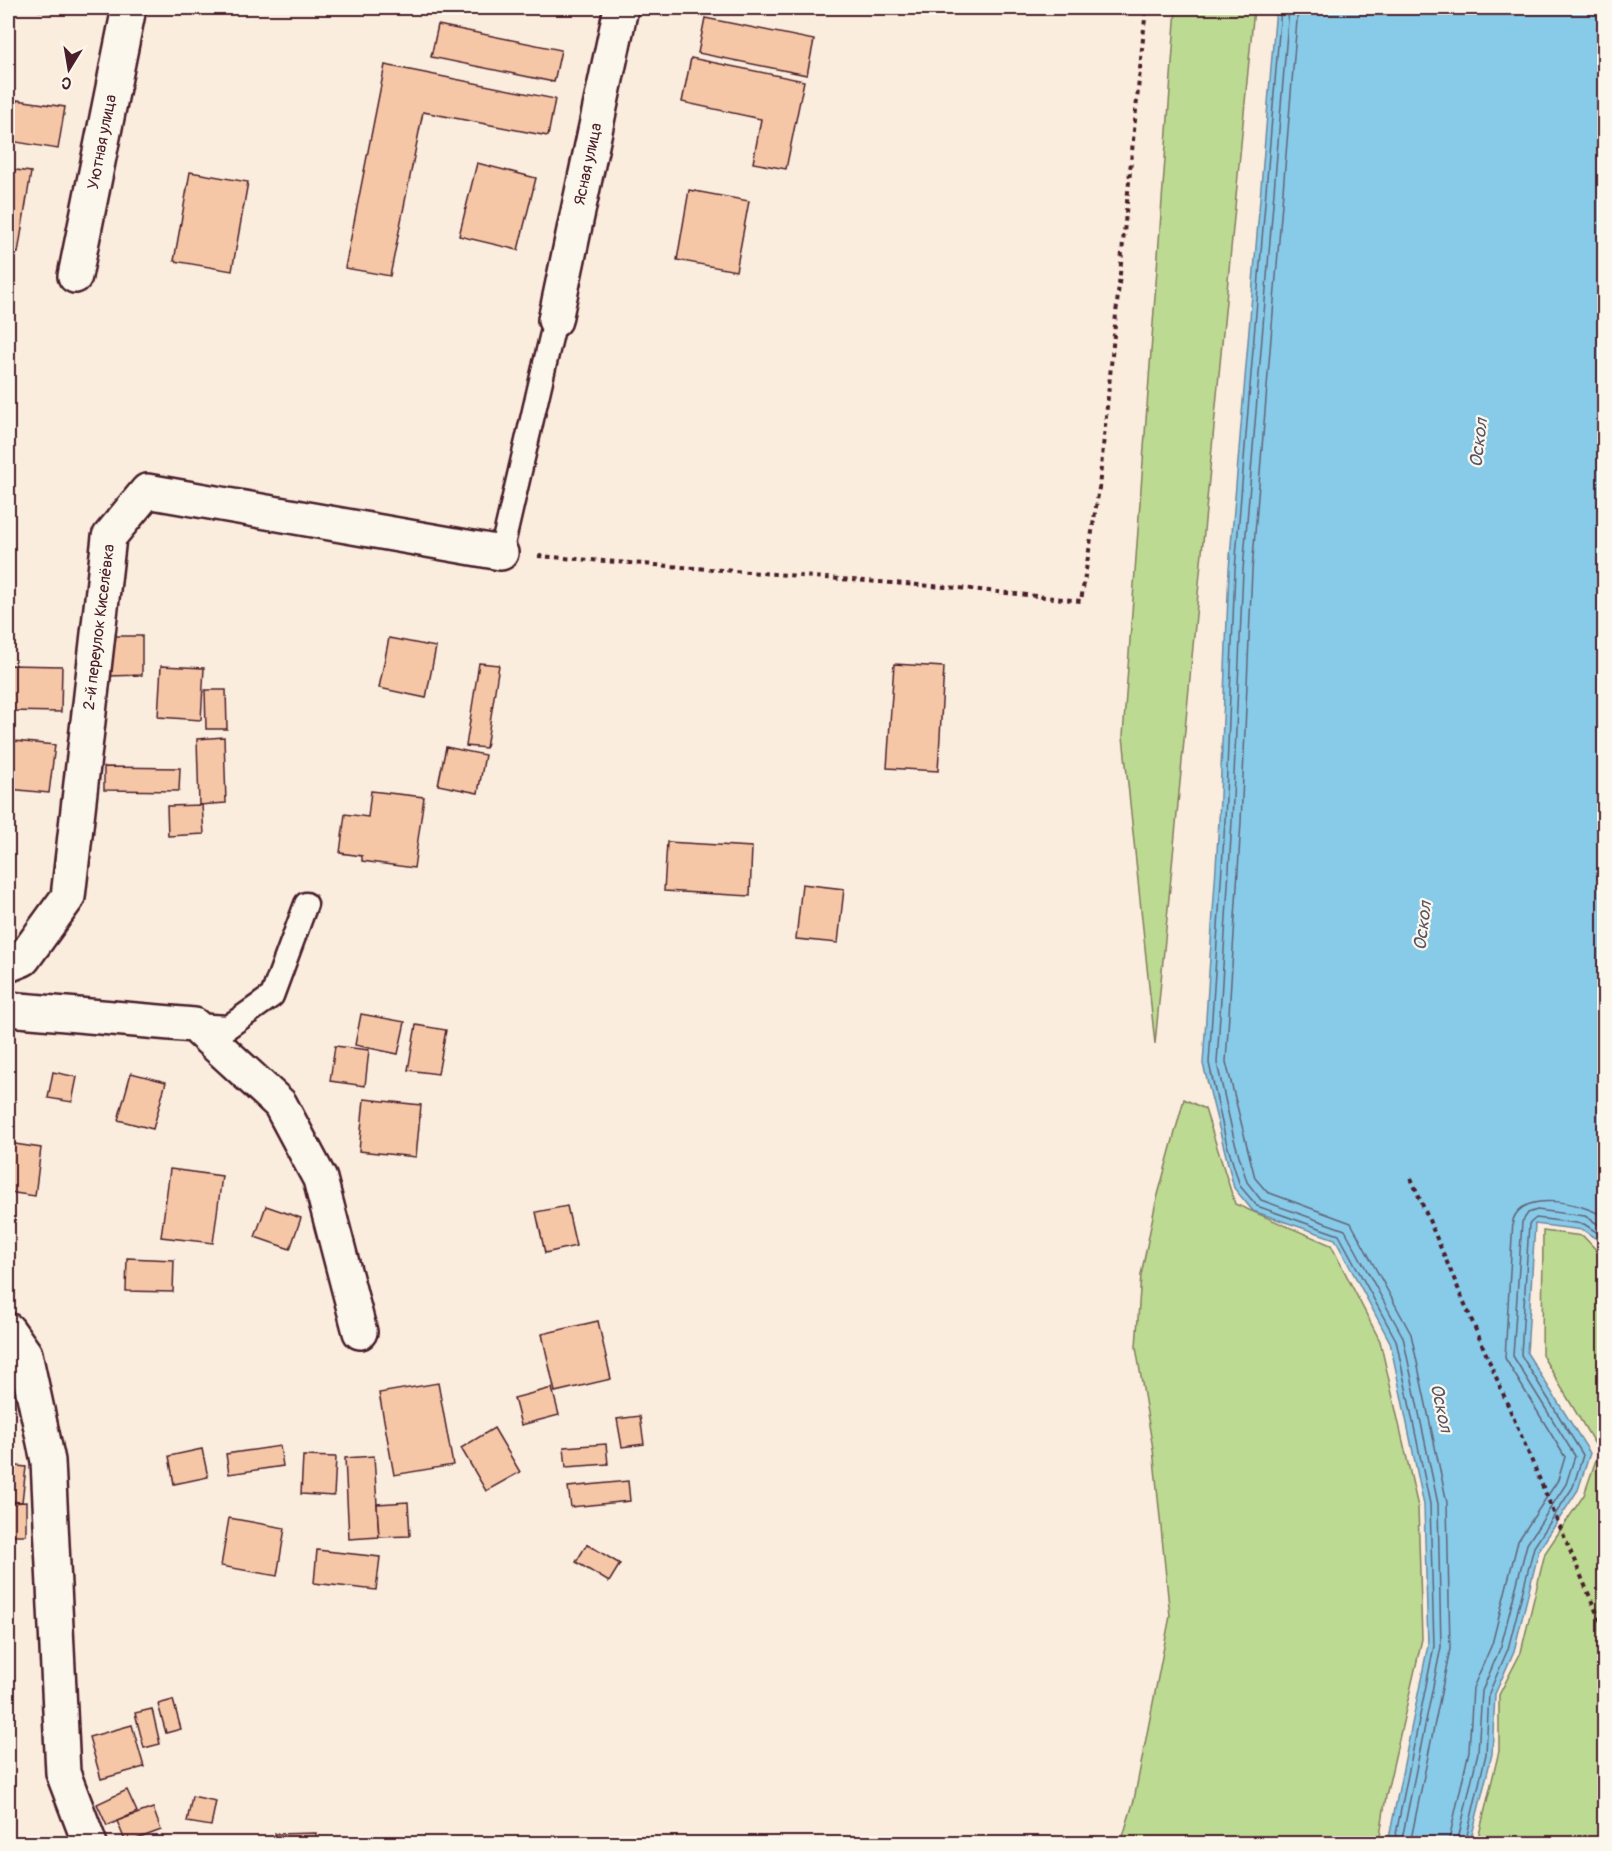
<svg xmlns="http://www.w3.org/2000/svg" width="1612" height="1851" viewBox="0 0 1612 1851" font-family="Pangolin,sans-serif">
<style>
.green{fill:#bcda92;stroke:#837c5e;stroke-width:1.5}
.water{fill:#87cbe9;stroke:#6f869d;stroke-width:1.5}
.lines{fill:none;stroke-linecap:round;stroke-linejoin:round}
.shore{stroke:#626477;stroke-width:1.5}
.building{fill:#f6c7a6;stroke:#4a1f2b;stroke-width:1.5}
.service-casing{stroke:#4a1f2b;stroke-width:27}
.minor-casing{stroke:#4a1f2b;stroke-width:38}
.path{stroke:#4a1f2b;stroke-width:4;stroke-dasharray:4.5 4.5;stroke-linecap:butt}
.service{stroke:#fbf7ec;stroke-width:22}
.minor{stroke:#fbf7ec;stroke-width:33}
.labels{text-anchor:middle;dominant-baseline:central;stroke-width:4.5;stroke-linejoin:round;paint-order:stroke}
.street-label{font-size:16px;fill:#4a1f2b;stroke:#fbf7ec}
.water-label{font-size:18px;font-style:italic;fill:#5c5364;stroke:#fbf7ec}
</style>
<rect width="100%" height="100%" fill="#faedde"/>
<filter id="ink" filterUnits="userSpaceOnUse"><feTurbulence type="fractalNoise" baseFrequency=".0167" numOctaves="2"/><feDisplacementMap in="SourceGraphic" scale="12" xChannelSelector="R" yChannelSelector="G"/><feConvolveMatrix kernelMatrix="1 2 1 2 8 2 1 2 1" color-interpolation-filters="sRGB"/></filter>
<g filter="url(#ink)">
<g class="green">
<path d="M1176,8H1254L1155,1044L1123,736Z"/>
<path d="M1184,1099L1205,1109L1235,1204L1331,1245L1380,1341L1418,1507L1422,1639L1386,1796L1379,1843H1121L1134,1800L1170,1616L1153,1449L1136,1347L1141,1275L1155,1206Z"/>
<path d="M1543,1231L1583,1236L1604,1258V1843H1477L1499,1751V1695L1521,1652L1545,1553L1584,1495L1599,1451L1542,1355Z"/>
</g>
<path class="water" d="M1276,8H1604V1244L1583,1230L1535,1224L1527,1353L1590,1453L1578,1490L1539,1550L1514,1651L1495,1694L1492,1754L1470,1843H1388L1428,1645L1424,1505L1390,1342L1335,1239L1253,1211L1234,1188L1203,1064L1219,821L1229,569Z"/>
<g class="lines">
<g class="shore">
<path d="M1281,8L1235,569L1225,821L1209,1063L1226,1141L1240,1186L1257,1206L1339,1235L1396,1340L1430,1504L1434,1646L1394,1844"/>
<path d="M1289,8L1243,570L1232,821L1217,1063L1234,1139L1247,1182L1261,1200L1345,1230L1403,1337L1438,1504L1441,1647L1401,1844"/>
<path d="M1298,8L1252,570L1241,822L1226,1062L1255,1178L1267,1192L1351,1223L1411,1334L1447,1503L1450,1649L1410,1844"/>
<path d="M1448,1844L1469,1751L1473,1688L1492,1644L1518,1541L1558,1480L1565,1457L1505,1358L1513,1220C1523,1189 1584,1203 1604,1217"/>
<path d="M1457,1844L1478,1752L1482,1691L1501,1646L1527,1544L1566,1484L1575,1456L1513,1356L1522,1222L1528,1213L1537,1210L1585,1216L1604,1228"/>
<path d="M1465,1844L1486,1754L1489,1693L1508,1649L1534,1547L1573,1487L1583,1455L1521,1355L1529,1224L1536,1218L1584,1224L1604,1237"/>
</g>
</g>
<g class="building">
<path d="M22,8H54L53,13Z"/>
<path d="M766,8H797L796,14Z"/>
<path d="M705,18L814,40L807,75L698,53Z"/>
<path d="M438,25L561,50L554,82L431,57Z"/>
<path d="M691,58L804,81L786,169L753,163L761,119L682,102Z"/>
<path d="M385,65L555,99L548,136L423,112L390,276L345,268Z"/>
<path d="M17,100L65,107L58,149L10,141Z"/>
<path d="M477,163L536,178L518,250L459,236Z"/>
<path d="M8,169L31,172L18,253L8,251Z"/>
<path d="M190,172L248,182L232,271L174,261Z"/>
<path d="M689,190L749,201L736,271L677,260Z"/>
<path d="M109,636H142V675L109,676Z"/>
<path d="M389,638L436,647L426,698L379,688Z"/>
<path d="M479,663L499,665L486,748L466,746Z"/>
<path d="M894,664L944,667L938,771L887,768Z"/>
<path d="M8,665L62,666L61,712L8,711Z"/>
<path d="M161,666L204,668L201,720L158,717Z"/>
<path d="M205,690H226L227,729H206Z"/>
<path d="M224,737L226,803L199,805L197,739Z"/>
<path d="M14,741L55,745L49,793L9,789Z"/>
<path d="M446,747L485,755L478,793L438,785Z"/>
<path d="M104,767L180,768L179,791L104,790Z"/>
<path d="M371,791L424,797L414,868L362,861V856L340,853L345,814L368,817Z"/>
<path d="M202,805L204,834L168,836L167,806Z"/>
<path d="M667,842L752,847L750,896L664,891Z"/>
<path d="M802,884L844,889L838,943L796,939Z"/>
<path d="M361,1014L405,1022L398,1054L355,1045Z"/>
<path d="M416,1025L446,1030L438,1074L408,1070Z"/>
<path d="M335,1046L369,1050L365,1086L330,1081Z"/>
<path d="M53,1072L77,1077L72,1102L48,1098Z"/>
<path d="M131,1073L166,1082L153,1129L118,1120Z"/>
<path d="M364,1099L421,1105L416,1157L359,1151Z"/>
<path d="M8,1143L41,1148L35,1196L8,1192Z"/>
<path d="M170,1169L222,1176L213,1243L161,1237Z"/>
<path d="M266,1206L301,1218L290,1249L255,1237Z"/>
<path d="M567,1206L576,1246L545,1253L536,1212Z"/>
<path d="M127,1258L174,1260L173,1292L126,1291Z"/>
<path d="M598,1321L611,1379L555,1392L542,1334Z"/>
<path d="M438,1383L453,1465L394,1475L379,1393Z"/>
<path d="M552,1388L559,1415L521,1425L514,1398Z"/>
<path d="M640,1416L644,1444L622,1447L617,1419Z"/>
<path d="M494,1428L520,1472L486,1491L461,1448Z"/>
<path d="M606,1444L608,1464L566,1467L564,1447Z"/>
<path d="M280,1446L283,1466L229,1474L226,1454Z"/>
<path d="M202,1449L208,1477L174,1484L169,1456Z"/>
<path d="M303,1456L336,1457L334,1496L301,1494Z"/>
<path d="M374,1456L379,1537L349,1539L345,1458Z"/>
<path d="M8,1465L26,1467L22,1502L8,1501Z"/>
<path d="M628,1481L630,1501L571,1507L568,1487Z"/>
<path d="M26,1502V1535H8V1503Z"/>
<path d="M408,1502L410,1536L379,1537L377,1504Z"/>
<path d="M229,1518L285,1528L277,1576L221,1566Z"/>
<path d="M587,1544L620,1564L609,1582L576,1562Z"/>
<path d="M317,1550L380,1557L376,1590L314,1583Z"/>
<path d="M173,1700L181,1729L166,1733L158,1704Z"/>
<path d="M152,1709L160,1744L144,1748L135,1713Z"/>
<path d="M132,1725L144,1767L101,1779L89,1737Z"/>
<path d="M127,1790L137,1812L107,1826L97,1804Z"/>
<path d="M192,1796L216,1801L211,1826L187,1822Z"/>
<path d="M153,1808L161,1830L126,1843L117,1821Z"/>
<path d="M316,1833V1844H275V1834Z"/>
</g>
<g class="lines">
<g class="service-casing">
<g id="service">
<path d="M501,553L555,320"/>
<path d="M194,1025L228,1027L272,996L306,904"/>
</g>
</g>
<g class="minor-casing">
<g id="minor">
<path d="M75,276L129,8"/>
<path d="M555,320L621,8"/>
<path d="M8,965L23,959L68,897L109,537L147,491L501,553"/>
<path d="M8,1009L194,1025L280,1104L320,1179L360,1332"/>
<path d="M8,1330L25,1354L48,1461L63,1773L90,1844"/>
</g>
</g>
<g class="path">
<path d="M538,556L971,589L1081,601L1099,488L1146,8"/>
<path d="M1411,1178L1604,1630"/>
</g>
<use href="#service" class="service"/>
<use href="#minor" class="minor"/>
</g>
</g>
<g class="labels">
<g class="street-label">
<text transform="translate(102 142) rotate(-79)">Уютная улица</text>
<text transform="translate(588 164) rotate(-78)">Ясная улица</text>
<text transform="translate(99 627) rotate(-83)">2-й переулок Киселёвка</text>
</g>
<g class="water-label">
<text transform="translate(1479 443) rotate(-83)">Оскол</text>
<text transform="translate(1423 926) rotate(-83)">Оскол</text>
<text transform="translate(1441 1408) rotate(78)">Оскол</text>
</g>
</g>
<rect width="1612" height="1851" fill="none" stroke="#fbf7ec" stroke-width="30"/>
<rect x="15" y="15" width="1582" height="1821" fill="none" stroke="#4a1f2b" stroke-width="2" filter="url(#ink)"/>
<g transform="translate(69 69) rotate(191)" stroke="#fbf7ec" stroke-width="4.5" paint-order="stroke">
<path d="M0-4.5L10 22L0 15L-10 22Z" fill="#4a1f2b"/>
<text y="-9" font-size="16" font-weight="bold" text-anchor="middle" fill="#4a1f2b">С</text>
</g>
</svg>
